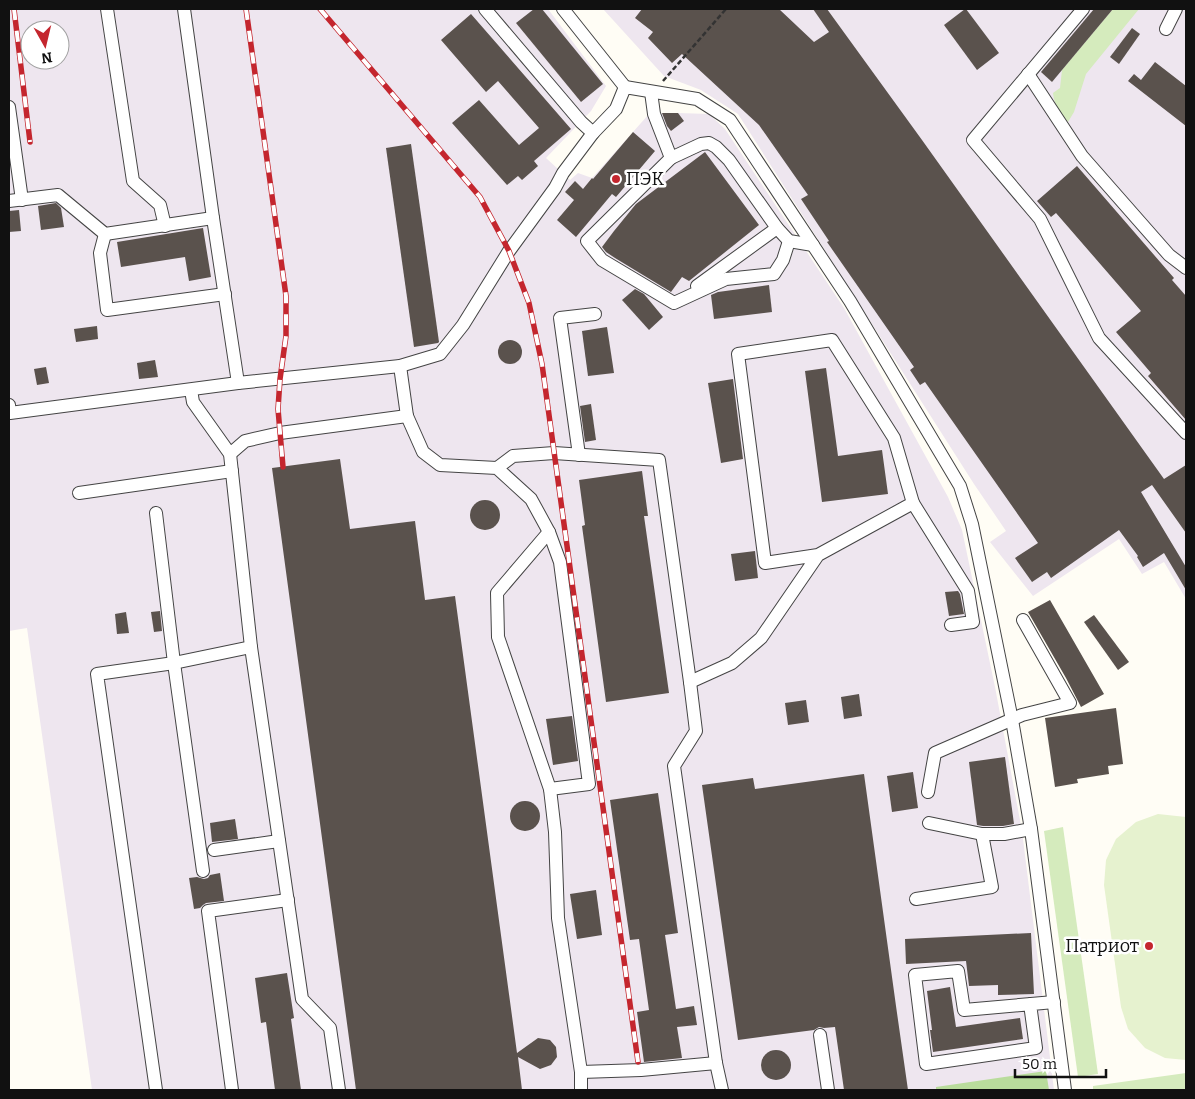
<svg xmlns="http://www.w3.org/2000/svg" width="1195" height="1099" viewBox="0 0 1195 1099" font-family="Bitter,serif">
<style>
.industrial{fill:#eee6ef;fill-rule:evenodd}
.green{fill:#d5ebbd}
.forest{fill:#b9dc9c}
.pitch{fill:#e6f2cf}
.building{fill:#5a524d}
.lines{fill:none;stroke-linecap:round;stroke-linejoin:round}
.minor-casing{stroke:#444;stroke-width:14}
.path{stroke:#333;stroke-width:2.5;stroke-dasharray:5 2.5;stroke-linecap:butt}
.minor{stroke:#fff;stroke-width:12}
.rail-casing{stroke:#c4262e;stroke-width:5.5}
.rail{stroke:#fff;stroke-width:4;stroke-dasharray:11;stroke-linecap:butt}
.poi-dot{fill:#c4262e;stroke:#fff;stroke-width:2}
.labels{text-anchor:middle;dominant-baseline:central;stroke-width:5;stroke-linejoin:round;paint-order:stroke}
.poi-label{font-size:18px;fill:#111;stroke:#fff;text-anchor:start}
</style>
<rect width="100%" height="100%" fill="#fffdf5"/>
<g class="industrial">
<path d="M9,9H548L606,86L591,111L546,158L570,180L578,173L592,178L649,114L678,113L709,114L725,129L844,308L948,497L962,530L995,687L1022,831L1054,1090H92L27,628L9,631ZM30,30H60V60H30Z"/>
<path d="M603,9H1186V599L1164,562L1142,574L1119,539L1033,596L990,542L1006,531L974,484L738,114L701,90L664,76Z"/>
</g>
<g class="green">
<path d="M1113,9H1139L1086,74L1074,112L1068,122C1060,113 1054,105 1053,93L1060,88L1062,70Z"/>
<path d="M1063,827L1098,1074L1078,1077L1044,831Z"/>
<path d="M1186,1073V1090H1093V1086Z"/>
</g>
<path class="forest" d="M1046,1071L1049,1090H936V1087Z"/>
<path class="pitch" d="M1158,814L1186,817V1060L1165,1058L1145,1048L1128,1029L1121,1007L1104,885L1106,860L1116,839L1136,822Z"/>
<g class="building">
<path d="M534,9H542L603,84L581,102L516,23Z"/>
<path d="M642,9H779L814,42L829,32L813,9H827L922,140L1164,479L1186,465V533L1152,485L1141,492L1186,567V590L1164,553L1143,567L1137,557L1138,556L1119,530L1051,578L1047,572L1032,582L1015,558L1038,543L925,382L920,385L910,370L914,367L827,242L829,241L801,199L808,195L759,125L682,54L672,63L648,38L653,32L635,18Z"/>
<path d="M965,9H966L999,53L977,70L944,25Z"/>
<path d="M1094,9H1113L1052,82L1041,72Z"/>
<path d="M471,14L571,129L534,161L538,166L522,180L518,176L507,185L452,123L479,100L519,145L539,128L498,81L486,92L441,40Z"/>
<path d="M1132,28L1140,34L1119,64L1110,57Z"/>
<path d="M1155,62L1186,86V126L1128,81L1134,74L1141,80Z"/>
<path d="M662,113H678L684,121L671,131L667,126Z"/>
<path d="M633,132L655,151L616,197L612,194L576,237L557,220L574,200L565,192L575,181L583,189L592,178L593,179Z"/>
<path d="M411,144L439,342L438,343L414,347L386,148Z"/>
<path d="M705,152L759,225L689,281L682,277L671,292L615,258L606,252L602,247L614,231L636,204Z"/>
<path d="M1077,166L1174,278L1172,280L1186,296V420L1148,376L1151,373L1116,332L1141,311L1056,213L1051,217L1037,201Z"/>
<path d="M56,203L61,208L64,227L41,230L38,206Z"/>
<path d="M19,210L21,231L9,232V211Z"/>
<path d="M203,228L211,277L189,281L185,257L121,267L117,242Z"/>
<path d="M769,285L772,312L714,319L711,295L718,292Z"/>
<path d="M635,289L644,294L663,317L649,330L622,300Z"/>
<path d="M97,326L98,339L76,342L74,329Z"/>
<path d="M607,327L614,373L588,376L582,331Z"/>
<circle cx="510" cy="352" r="12"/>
<path d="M155,360L158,377L139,379L137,363Z"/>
<path d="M46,367L49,383L37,385L34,369Z"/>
<path d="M826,368L838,456L882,450L888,494L822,502L805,371Z"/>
<path d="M733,379L743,459L721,463L708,383Z"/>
<path d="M591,404L596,440L585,442L580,406Z"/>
<path d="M340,459L350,529L415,521L425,600L455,596L517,1053L538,1038L550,1040L556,1047L557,1057L551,1065L540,1069L518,1057L522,1090H356L272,468Z"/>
<path d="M642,471L648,516H644L669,693L606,702L582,526L585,525L579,480Z"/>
<circle cx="485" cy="515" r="15"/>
<path d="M755,551L758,578L735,581L731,554Z"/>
<path d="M958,591L960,594L964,614L949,616L945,592Z"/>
<path d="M1050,600L1104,694L1081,707L1066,678L1028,612Z"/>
<path d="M160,611L162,631L154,632L151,612Z"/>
<path d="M126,612L129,633L117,634L115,614Z"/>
<path d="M1094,615L1129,662L1118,670L1084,622Z"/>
<path d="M859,694L862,716L844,719L841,697Z"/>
<path d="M806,700L809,722L788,725L785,703Z"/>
<path d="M1116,708L1123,764L1108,766L1109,774L1077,779L1078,783L1055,787L1045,718Z"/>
<path d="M572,716L578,761L553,765L546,719Z"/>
<path d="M1005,757L1014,824L1003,826H983L977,825L969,762Z"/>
<path d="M913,772L918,808L892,812L887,776Z"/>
<path d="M864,774L896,1006L908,1090H844L835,1027L824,1028L819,1027L814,1030L738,1040L702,785L753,778L755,789Z"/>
<path d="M658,793L678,933L665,935L676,1009L694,1006L697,1025L677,1027L682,1058L644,1062L637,1012L649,1010L639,939L630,940L610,800Z"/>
<circle cx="525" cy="816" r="15"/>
<path d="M235,819L238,839L212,842L210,823Z"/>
<path d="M220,873L224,901L206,903L203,905L200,908L194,909L189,878L197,877L204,879L208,878L210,875Z"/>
<path d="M596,890L602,935L577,939L570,894Z"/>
<path d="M1031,933L1034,994L998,995V985L969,986L966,961L906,964L905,939Z"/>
<path d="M287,973L294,1018L291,1019L301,1090H275L266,1022L261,1023L255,978Z"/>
<path d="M950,987L956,1027L1020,1018L1023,1039L933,1052L930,1030H932L927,991Z"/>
<circle cx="776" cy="1065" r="15"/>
</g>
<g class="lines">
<g class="minor-casing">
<g id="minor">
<path d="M107,9L133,181L160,205L165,226"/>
<path d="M184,9L213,218L238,383L400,366L440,354L463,325L509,251L555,188L563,173L593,133L616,109L625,87L697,99L730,120L850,301L960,486L972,524L1012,720L1031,829L1065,1090"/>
<path d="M485,9L581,122L593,133"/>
<path d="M563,9L625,87"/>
<path d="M1083,9L973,140L1040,219L1099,338L1186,433"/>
<path d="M1166,29L1176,9"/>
<path d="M1028,74L1082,156L1169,255L1186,268"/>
<path d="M651,92L654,114L671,158L587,241L602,260L674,303L726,279L774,274L783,260L789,241"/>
<path d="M9,107L22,200"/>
<path d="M671,158L701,144L709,143L716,147L729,160L777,228L789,241L813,245"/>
<path d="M9,201L58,195L105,234L213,218"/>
<path d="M105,234L100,253L107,310L225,294"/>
<path d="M697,286L777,228"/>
<path d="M400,366L407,416L423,452L440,465L497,468L531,499L549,532L560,562L589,784L550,789"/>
<path d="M191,390L193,402L230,454L251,647L302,999L330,1028L339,1090"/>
<path d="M9,405L10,413L238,383"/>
<path d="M230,454L245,441L280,433L407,416"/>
<path d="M579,455L560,318L595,314"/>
<path d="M497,468L513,456L554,453L659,460L690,682L696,731L674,766L716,1063L722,1090"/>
<path d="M79,493L232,471"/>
<path d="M913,503L968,591L973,622L951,625"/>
<path d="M156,513L174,663L203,871"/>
<path d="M549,532L497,593L498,637L550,789L555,832L558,918L581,1072V1090"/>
<path d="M690,682L732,663L761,638L818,555L765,563L738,354L832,340L894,438L913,503L818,555"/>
<path d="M928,792L935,753L1022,715L1070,703L1023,620"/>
<path d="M929,823L982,834H1004L1031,829"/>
<path d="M214,850L279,841"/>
<path d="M916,899L992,887L982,834"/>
<path d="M1030,1004L1036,1048L926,1064L915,975L958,971L964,1010L1054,1002"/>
<path d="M820,1035L828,1090"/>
<path d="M581,1072L641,1070L716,1063"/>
<path d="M156,1090L97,674L174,663L251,647"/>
<path d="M232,1090L208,911L288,900"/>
</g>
</g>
<path class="path" d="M663,81L726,9"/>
<use href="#minor" class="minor"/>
<g class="rail-casing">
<g id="rail">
<path d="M14,9L30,142"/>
<path d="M246,9L286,296V336L280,379L278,409L283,467"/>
<path d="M320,9L480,197L509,251L529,303L542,364L638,1062"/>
</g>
</g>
<use href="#rail" class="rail"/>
</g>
<g class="poi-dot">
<circle cx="616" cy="179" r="5"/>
<circle cx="1149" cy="946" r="5"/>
</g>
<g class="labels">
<g class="poi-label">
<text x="626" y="179">ПЭК</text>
<text x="1139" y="946" text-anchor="end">Патриот</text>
</g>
</g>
<rect width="1195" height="1099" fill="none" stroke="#111111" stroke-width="20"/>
<g transform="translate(45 45) rotate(172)"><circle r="24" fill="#ffffff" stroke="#a0a0a0"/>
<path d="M0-4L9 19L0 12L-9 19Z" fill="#c4262e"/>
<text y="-8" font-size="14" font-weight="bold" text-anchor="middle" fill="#111111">N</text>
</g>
<path d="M1015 1069v8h91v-8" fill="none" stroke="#111111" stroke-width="2.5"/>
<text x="1022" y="1069" font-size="15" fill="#111111" stroke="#ffffff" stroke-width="4" paint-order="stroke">50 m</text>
</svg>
